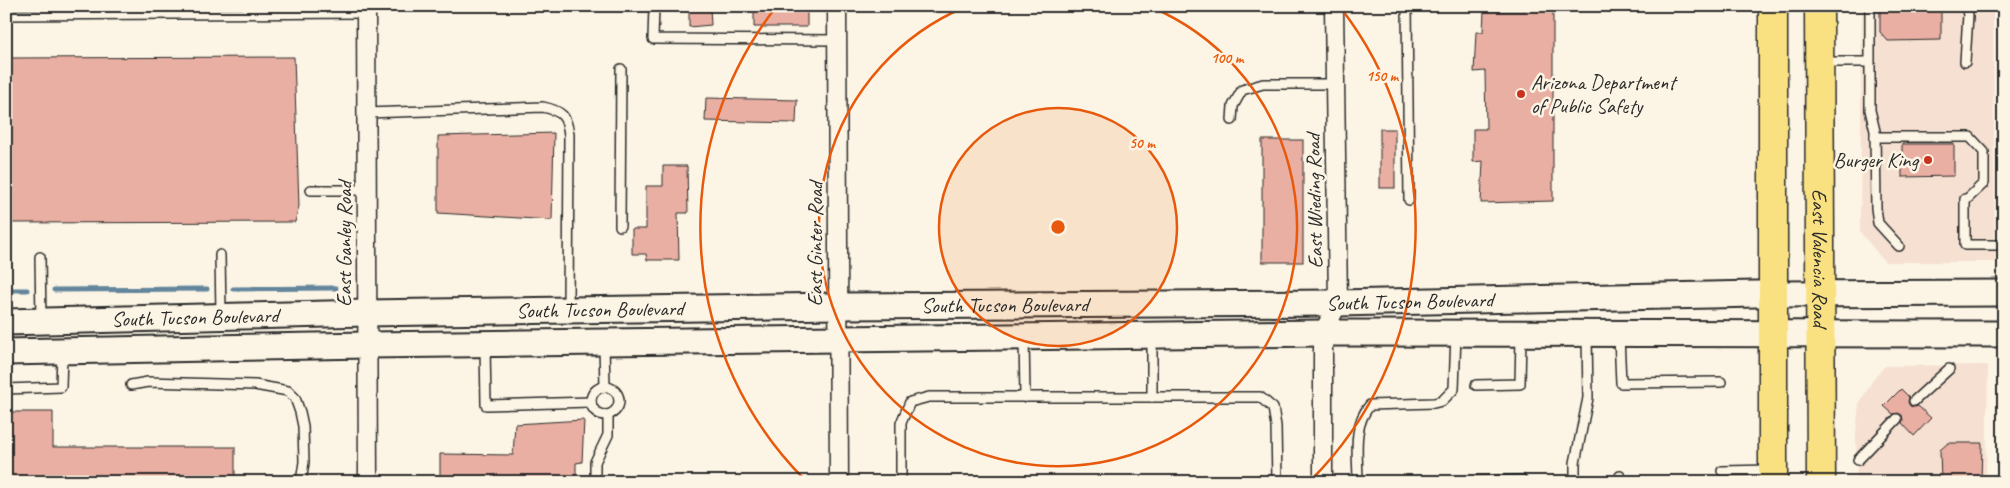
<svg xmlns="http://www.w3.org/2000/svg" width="2010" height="488" viewBox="0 0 2010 488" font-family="Caveat,sans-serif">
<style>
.built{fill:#f6e0d1}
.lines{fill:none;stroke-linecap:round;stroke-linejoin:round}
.stream{stroke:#63869c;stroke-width:5}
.building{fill:#e9afa3;stroke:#2b2b2b}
.lane-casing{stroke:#2b2b2b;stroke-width:12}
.street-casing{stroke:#2b2b2b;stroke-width:21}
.secondary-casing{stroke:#2b2b2b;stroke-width:29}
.primary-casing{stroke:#2b2b2b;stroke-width:31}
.lane{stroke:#fcf5e5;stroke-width:9}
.street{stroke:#fcf5e5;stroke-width:18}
.secondary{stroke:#fcf5e5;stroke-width:25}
.primary{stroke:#f9e181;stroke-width:28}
.ring{fill:none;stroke:#e8590c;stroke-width:2.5}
.poi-dot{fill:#c8321e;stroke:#fcf5e5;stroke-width:2}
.labels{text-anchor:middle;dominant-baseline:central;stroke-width:5;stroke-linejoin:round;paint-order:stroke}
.poi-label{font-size:21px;fill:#2b2b2b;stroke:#fcf5e5;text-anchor:start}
.street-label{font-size:21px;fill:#2b2b2b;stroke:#fcf5e5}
.centre{fill:#e8590c;stroke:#fcf5e5;stroke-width:2.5}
.ring-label{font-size:15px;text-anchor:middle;font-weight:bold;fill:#e8590c;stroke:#fcf5e5;stroke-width:5;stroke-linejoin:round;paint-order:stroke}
</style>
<rect width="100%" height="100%" fill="#fcf5e5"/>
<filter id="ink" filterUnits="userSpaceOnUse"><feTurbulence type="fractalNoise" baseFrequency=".02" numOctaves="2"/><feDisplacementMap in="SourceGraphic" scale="10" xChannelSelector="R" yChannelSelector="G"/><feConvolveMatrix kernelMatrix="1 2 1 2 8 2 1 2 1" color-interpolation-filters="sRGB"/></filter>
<g filter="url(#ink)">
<g class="built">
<path d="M1862,6H1993L1995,262H1885L1860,232Z"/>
<path d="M2002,6H2004V256L2002,255Z"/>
<path d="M1988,365L1986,482H1857L1856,434L1859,404L1874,378L1885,366Z"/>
</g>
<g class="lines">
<g class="stream">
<path d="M233,289L336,288"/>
<path d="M6,290H27"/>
<path d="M54,290L207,289"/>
</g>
</g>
<g class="building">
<path d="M689,6H710L711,25L689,27Z"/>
<path d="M807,6V27H754V7Z"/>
<path d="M1525,6H1553V201L1481,203L1483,161L1473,162V129H1486L1485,71L1474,72L1476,32H1483L1484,11H1525Z"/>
<path d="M1880,6H1941V40L1888,41L1880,32Z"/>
<path d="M294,57L299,206L295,222L6,223V58Z"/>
<path d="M706,98L797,100L796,123L705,121Z"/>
<rect x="1380" y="129" width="15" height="59"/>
<path d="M554,133L552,220L438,213V136Z"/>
<rect x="1262" y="140" width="41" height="122"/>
<path d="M1902,144H1954V176L1902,177Z"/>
<path d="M663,166H687L688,213H678L679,260H647L646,254H632V229H646V186H663Z"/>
<path d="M1901,389L1909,397L1908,402L1910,406L1915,407L1918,406L1931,418L1914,436L1902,423L1903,420L1902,415L1898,413L1893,414L1884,406Z"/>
<path d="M8,412H53V447H235V482H8Z"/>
<path d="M584,420L582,462L576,463V482H440V454L513,455L515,424Z"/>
<path d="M1948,443H1982L1981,482H1941L1940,450Z"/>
</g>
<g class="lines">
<g class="lane-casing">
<g id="lane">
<path d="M654,6L653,39L837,40"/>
<path d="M1407,6L1409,200"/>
<path d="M1870,6V110L1875,131L1876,208L1878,223L1899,246"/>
<path d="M6,15L366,13"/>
<path d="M1822,62H1869"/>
<path d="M1965,62L1968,15L1966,6"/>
<path d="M366,113L543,107C562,111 567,116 569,135L568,310"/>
<path d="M1232,120L1233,106L1242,90L1263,84H1335"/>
<path d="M1875,137H1970L1984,152V183L1965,201"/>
<path d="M311,190H366"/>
<path d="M1965,199V245H2004"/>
<path d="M620,226L621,69"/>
<path d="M220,255L221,314"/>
<path d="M40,257L41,321"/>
<path d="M1619,336L1621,383L1721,382"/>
<path d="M1024,337L1025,397"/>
<path d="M1152,337V397"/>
<path d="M604,345L605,387"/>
<path d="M485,346L486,405L591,402"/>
<path d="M131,385L148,382L255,385L288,391L295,398L300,412L303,426L304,462L301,482"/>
<path d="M1476,385L1520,384L1521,336"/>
<circle cx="605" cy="401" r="14"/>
<path d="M6,389L61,387L62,353"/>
<path d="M1914,401L1949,369"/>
<path d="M1858,460L1897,419"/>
<path d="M1722,471L1770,470"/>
<path d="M1477,481L1522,480V482"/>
<path d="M595,482V462L608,435V416"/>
<path d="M901,482V423L910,402L929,397H1260L1273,408L1276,426L1277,482"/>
<path d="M1358,482C1358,455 1352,426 1370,405L1434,403L1442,401L1454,389L1456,334"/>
<path d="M1575,482V463L1588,398L1587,336"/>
<path d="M1619,482L1620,476"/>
</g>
</g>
<g class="street-casing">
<g id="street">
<path d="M366,6L368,482"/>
<path d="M837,6L839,482"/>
<path d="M1323,482V333L1338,303L1334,6"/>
</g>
</g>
<g class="secondary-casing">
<g id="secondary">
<path id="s1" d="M6,322L366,313L837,306L1338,303L1756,294L2004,293"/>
<path d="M6,352L367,345L1323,333L2004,334"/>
</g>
</g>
<g class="primary-casing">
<g id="primary">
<path id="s2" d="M1819,6L1821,482"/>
<path d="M1773,482V6"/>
</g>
</g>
<use href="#lane" class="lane"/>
<use href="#street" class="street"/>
<use href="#secondary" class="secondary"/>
<use href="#primary" class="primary"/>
</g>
</g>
<circle cx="1058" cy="227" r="119" fill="#e8590c" fill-opacity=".12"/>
<g class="ring">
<circle cx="1058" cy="227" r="119"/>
<path d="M1151 7A239 239 0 1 1 965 7"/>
<path d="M805 480A358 358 0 0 1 776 7M1340 7A358 358 0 0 1 1311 480"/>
</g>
<g class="poi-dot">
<circle cx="1521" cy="94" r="5"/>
<circle cx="1928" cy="160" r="5"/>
</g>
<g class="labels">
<g class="poi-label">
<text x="1531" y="82">Arizona Department<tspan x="1531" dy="24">of Public Safety</tspan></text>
<text x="1918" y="160" text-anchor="end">Burger King</text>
</g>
<g class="street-label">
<text transform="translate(1314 201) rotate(-91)">East Wieding Road</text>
<text transform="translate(344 244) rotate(-90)">East Ganley Road</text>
<text transform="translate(815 244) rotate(-90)">East Ginter Road</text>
<text stroke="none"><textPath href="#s2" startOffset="252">East Valencia Road</textPath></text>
<text stroke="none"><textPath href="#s1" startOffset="1404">South Tucson Boulevard</textPath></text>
<text stroke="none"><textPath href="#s1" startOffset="999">South Tucson Boulevard</textPath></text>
<text stroke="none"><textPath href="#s1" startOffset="594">South Tucson Boulevard</textPath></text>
<text stroke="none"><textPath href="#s1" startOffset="189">South Tucson Boulevard</textPath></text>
</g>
</g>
<circle cx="1058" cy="227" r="8" class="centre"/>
<g class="ring-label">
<text x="1227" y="63">100 m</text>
<text x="1382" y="81">150 m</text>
<text x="1142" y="148">50 m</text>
</g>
<rect width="2010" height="488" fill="none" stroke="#fcf5e5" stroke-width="25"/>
<rect x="12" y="12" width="1985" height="463" fill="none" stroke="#2b2b2b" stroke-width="2" filter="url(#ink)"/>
</svg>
